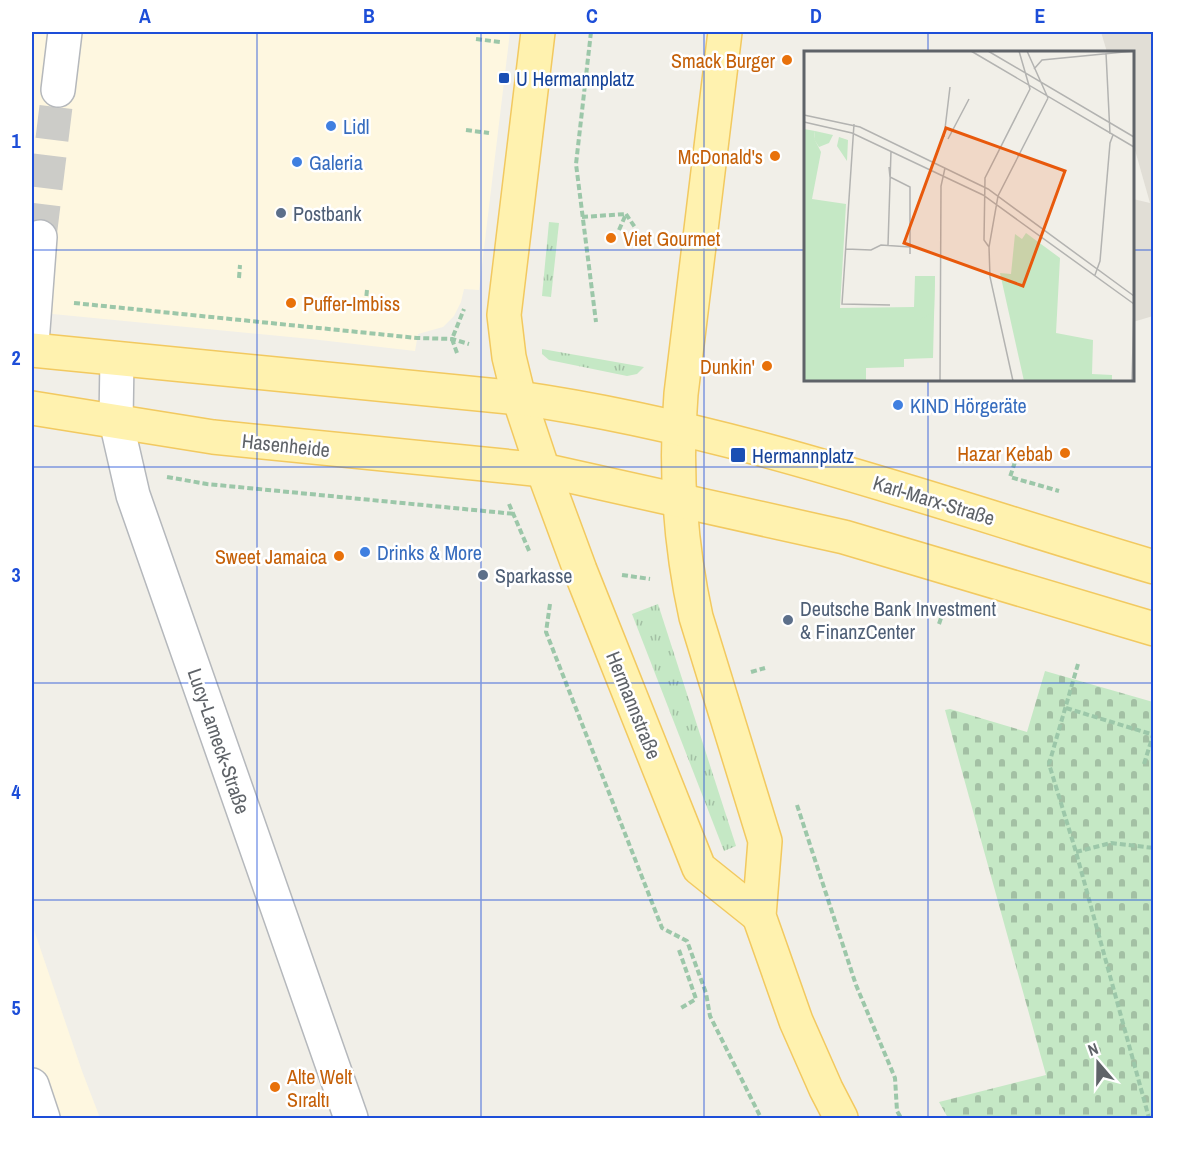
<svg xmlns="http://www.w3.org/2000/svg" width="1185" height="1150" viewBox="0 0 1185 1150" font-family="'Archivo Narrow',sans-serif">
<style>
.commercial{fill:#fef7e0}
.education{fill:#e1ded6}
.grass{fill:url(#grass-tufts)}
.cemetery{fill:url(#cemetery-stones)}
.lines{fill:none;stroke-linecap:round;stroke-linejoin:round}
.minor-tunnel{stroke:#ccccc8;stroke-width:33;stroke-dasharray:33 16;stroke-linecap:butt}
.minor-casing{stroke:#b5b8bc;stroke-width:36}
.major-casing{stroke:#f2c960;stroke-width:36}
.path{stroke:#9cc7a9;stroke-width:4;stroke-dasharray:6 3;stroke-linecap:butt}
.minor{stroke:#fff;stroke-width:33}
.major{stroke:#fff2af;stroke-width:33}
.grid{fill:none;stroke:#1d4ed8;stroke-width:1.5;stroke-opacity:0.55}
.food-dot{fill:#e8710a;stroke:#fff;stroke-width:2}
.transit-dot{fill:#1a4fb4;stroke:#fff;stroke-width:2}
.shop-dot{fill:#3f7fe0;stroke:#fff;stroke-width:2}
.service-dot{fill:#5c6f8a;stroke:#fff;stroke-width:2}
.labels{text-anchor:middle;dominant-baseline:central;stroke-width:5;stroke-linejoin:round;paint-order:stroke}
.food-label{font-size:20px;fill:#c56008;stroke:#fff;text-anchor:end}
.transit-label{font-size:20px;fill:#164399;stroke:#fff;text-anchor:start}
.shop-label{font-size:20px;fill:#366cbe;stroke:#fff;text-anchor:start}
.service-label{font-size:20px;fill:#4e5e75;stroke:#fff;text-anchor:start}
.street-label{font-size:20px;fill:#5f6368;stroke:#fff}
.inset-road{fill:none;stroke:#b3b3b1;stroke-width:1.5}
.view{fill:#e8590c;fill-opacity:0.15;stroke:#e8590c;stroke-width:3}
.inset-edge{fill:none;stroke:#5f6368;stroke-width:3}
.neatline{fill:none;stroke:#1d4ed8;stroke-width:2}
.grid-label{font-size:20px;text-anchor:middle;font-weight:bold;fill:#1d4ed8}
</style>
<defs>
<pattern id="grass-tufts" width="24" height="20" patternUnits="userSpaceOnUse" patternTransform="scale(1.5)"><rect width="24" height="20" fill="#c5e8c5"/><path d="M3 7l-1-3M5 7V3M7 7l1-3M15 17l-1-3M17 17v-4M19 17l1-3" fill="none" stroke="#a3c0a4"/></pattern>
<pattern id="cemetery-stones" width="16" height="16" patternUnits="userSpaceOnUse" patternTransform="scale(1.5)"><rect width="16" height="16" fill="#c5e8c5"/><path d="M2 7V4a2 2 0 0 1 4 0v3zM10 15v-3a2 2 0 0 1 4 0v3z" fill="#a3c0a4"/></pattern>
</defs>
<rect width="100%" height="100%" fill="#f1efe8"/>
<g class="commercial">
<path d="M32,32H510L479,290L464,289L461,302L454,316L443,327L418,334L415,351L311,339L32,312Z"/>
<path d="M32,924L82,1071L100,1118H32Z"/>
</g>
<path class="education" d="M1101,32H1153V316L1133,322V199L1150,203L1133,143L1132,52H1107Z"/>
<g class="grass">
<path d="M549,222L559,223L551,297L542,296Z"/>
<path d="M542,349L644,367L637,374L627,376L549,360L542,354Z"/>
<path d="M658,604L736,846L724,851L632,614Z"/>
</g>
<path class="cemetery" d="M1045,671L1153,702V1118H948L939,1102L1046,1075L945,710L950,709L1027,732Z"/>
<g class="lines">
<path class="minor-tunnel" d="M40,237L58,90"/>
<g class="minor-casing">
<g id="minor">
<path d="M58,90L65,32"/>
<path d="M32,343L40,237"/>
<path d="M117,359L116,421L133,495L351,1118"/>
<path d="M32,1085L43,1118"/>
</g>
</g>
<g class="major-casing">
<g id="major">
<path d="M538,32L504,315L509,357L519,398L543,470L580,570L699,868L759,916"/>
<path d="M725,32L681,394C675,469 680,544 696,617L765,841L759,916L796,1021L826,1089L841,1118"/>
<path d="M32,350L519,398C736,429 944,505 1154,567"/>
<path d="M32,408L213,437L543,470L844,537L1154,629"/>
</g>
</g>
<g class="path">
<path d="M591,32L576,164L596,322"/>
<path d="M476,39L500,42"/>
<path d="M466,130L489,133"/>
<path d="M626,214L636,229"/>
<path d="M582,217L626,214"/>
<path d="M619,230L626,214"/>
<path d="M239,278L240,265"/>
<path d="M367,290L365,309H370"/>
<path d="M74,303L417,338L452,339L469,344"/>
<path d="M457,353L452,339L464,309"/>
<path d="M1015,462L1010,477L1059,491"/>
<path d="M167,477L207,484L515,514"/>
<path d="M509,504L530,553"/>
<path d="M622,575L650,579"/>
<path d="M550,604L546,632L662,928L687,941L706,993L710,1016L761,1118"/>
<path d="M939,624L945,606"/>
<path d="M1078,664L1049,764L1076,852L1149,1118"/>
<path d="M751,672L765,668"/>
<path d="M1066,708L1154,735"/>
<path d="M1144,764L1153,735"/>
<path d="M797,805L856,985L895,1078L897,1111L901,1118"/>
<path d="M1076,852L1111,843L1154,848"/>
<path d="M679,950L696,999L681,1008"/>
</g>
<use href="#minor" class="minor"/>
<use href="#major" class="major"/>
</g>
<path class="grid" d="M257,32V1118M481,32V1118M704,32V1118M928,32V52M32,250H806M1132,250H1154M928,380V1118M32,467H1154M32,683H1154M32,900H1154"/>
<g class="food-dot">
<circle cx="787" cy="60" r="6"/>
<circle cx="775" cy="156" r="6"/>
<circle cx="611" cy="238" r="6"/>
<circle cx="291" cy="303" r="6"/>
<circle cx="767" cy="366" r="6"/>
<circle cx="1065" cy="453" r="6"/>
<circle cx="339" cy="556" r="6"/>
<circle cx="275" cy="1087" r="6"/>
</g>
<g class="transit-dot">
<rect x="498" y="72" width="12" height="12" rx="3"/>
<rect x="730" y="447" width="16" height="16" rx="3"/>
</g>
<g class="shop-dot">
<circle cx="331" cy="126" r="6"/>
<circle cx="297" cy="162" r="6"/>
<circle cx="898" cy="405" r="6"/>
<circle cx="365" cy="552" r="6"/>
</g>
<g class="service-dot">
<circle cx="281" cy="213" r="6"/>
<circle cx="483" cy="575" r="6"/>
<circle cx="788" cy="620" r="6"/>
</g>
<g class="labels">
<g class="food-label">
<text x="775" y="60">Smack Burger</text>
<text x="763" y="156">McDonald's</text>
<text x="623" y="238" text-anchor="start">Viet Gourmet</text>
<text x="303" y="303" text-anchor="start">Puffer-Imbiss</text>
<text x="755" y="366">Dunkin'</text>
<text x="1053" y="453">Hazar Kebab</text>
<text x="327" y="556">Sweet Jamaica</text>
<text x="287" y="1076" text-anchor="start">Alte Welt<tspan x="287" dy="23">Sıraltı</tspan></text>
</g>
<g class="transit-label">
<text x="516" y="78">U Hermannplatz</text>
<text x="752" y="455">Hermannplatz</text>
</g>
<g class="shop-label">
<text x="343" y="126">Lidl</text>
<text x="309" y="162">Galeria</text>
<text x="910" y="405">KIND Hörgeräte</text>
<text x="377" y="552">Drinks &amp; More</text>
</g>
<g class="service-label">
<text x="293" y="213">Postbank</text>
<text x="495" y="575">Sparkasse</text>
<text x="800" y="608">Deutsche Bank Investment<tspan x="800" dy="23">&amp; FinanzCenter</tspan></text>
</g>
<g class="street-label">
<text transform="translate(286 445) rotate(6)">Hasenheide</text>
<text transform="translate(934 500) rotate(17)">Karl-Marx-Straße</text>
<text transform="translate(634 705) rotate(68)">Hermannstraße</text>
<text transform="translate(219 741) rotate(71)">Lucy-Lameck-Straße</text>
</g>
</g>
<g transform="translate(804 51)">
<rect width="330" height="330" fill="#f1efe8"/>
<path d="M11,80L29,84L25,92L15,96L10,88ZM35,86L44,89L43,110L33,95Z" fill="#c5e8c5"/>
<path d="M222,182L256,207L252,282L289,289L288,323L308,324V330H220L196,222L207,223L211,183L218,188Z" fill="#c5e8c5"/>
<path d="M0,78L11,80L10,87L17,101L8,148L42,153L36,257L110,256L111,225H131L129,307L100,308V316L62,317V330H0Z" fill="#c5e8c5"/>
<path d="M111,225H131L130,261L115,269L111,268Z" fill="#c5e8c5"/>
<path class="inset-road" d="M167,0L330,96M184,0L330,86M223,0L244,47M302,2L306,83M230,18L238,9L330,0M0,64L56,76L184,138L330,245M0,71L48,82L179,144L330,253M50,73L38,253L86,254M140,86L146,36M144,88L165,48M85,116L86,126L106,136V203M84,194L87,100M185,196L180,189L181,127L226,38L215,0M42,198L67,199L77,194L106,196M291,224L296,210L306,92L309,84M136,330L137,135L141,117M209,330L186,226L185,196L194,145L244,47M328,330L330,257"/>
<path class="view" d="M142,77L261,120L219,235L100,192Z"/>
<rect width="330" height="330" class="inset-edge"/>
</g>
<rect width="1185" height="1150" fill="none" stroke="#ffffff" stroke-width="66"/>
<g transform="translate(1098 1063) rotate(340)" stroke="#ffffff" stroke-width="4.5" paint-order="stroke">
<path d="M0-4.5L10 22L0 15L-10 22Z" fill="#5f6368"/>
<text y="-9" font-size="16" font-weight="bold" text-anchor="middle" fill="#5f6368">N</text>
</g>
<rect x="33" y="33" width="1119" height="1084" class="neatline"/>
<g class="grid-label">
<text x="145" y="23">A</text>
<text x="369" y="23">B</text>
<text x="592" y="23">C</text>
<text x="816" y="23">D</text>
<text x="1040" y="23">E</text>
<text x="16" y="148">1</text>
<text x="16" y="365">2</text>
<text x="16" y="582">3</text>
<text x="16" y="799">4</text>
<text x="16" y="1015">5</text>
</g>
</svg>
